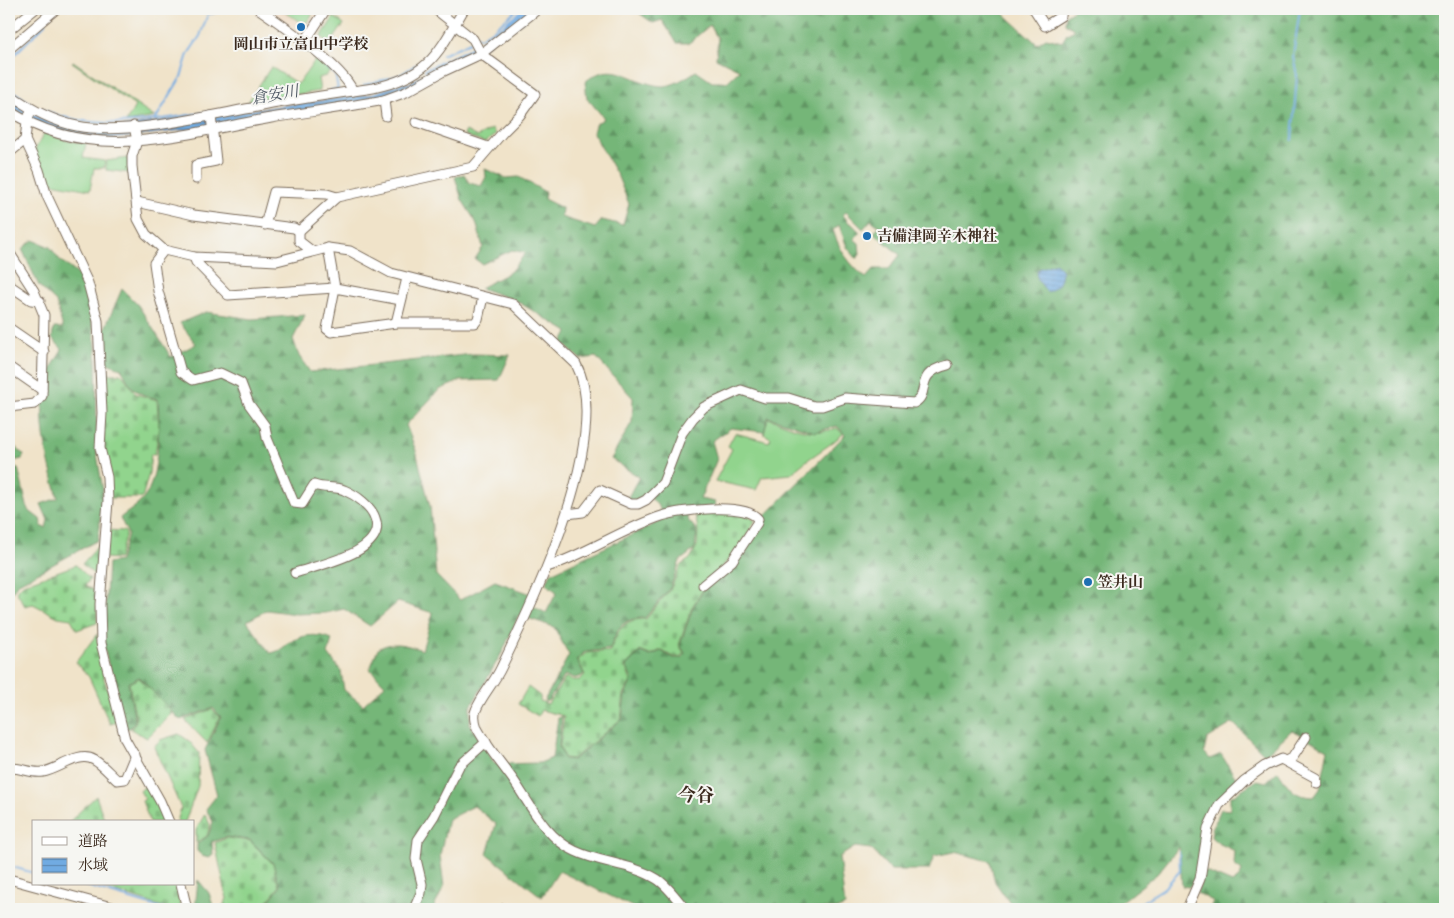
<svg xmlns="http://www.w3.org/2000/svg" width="1454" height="918" viewBox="0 0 1454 918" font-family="'IM FELL English','Noto Serif JP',serif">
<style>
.built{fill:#eed6bb}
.grass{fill:#91d48d;stroke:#667f56}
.forest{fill:url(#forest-firs);stroke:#58704b;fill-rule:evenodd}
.cemetery{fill:url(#cemetery-stones);stroke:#667f56}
.water{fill:url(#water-rules);stroke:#566a80}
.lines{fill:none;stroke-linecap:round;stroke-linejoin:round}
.stream{stroke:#71abe2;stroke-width:2}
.river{stroke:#71abe2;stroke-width:11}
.minor-casing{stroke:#7a6b5a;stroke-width:11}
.minor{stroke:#fff;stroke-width:9}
.poi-dot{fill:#1f6fb2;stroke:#f6f6f2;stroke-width:2}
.labels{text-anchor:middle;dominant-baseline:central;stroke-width:4;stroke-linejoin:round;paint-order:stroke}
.poi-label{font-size:15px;font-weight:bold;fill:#3b2a1e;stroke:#f6f6f2;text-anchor:start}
.water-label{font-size:16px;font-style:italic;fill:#4e5763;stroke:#f6f6f2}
.quarter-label{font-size:18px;font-weight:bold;fill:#3b2a1e;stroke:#f6f6f2}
</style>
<defs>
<pattern id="forest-firs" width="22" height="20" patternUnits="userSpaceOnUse" patternTransform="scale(1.25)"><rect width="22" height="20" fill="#74b678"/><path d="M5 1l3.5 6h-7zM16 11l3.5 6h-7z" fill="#609462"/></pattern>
<pattern id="cemetery-stones" width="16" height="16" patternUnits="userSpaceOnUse" patternTransform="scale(1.25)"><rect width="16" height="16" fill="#91d48d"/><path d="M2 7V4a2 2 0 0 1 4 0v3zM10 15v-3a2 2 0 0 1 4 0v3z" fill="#7eb679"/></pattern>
<pattern id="water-rules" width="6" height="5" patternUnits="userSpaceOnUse" patternTransform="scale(1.25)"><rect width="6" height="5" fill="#71abe2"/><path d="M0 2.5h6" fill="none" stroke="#5e8bb7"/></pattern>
</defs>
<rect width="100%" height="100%" fill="#f6f6f2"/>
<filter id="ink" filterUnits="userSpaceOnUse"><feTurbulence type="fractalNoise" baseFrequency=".02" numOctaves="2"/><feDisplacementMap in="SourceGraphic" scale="10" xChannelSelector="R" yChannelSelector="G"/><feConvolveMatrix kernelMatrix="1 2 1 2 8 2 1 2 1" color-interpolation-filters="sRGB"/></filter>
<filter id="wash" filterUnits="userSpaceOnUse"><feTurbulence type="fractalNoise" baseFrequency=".0096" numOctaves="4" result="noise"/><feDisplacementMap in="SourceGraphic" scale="20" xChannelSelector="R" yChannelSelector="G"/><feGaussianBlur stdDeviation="1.12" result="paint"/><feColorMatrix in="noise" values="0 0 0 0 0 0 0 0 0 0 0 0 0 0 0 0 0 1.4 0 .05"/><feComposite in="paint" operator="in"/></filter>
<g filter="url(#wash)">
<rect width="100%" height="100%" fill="#f0e3c9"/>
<path class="built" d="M268,9H322L302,35Z"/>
<g class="grass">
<path d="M280,9H316L305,25Z"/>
<path d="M334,17L344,24L330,44L321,37Z"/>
<path d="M316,59L330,71L326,76L318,78L320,91L248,102L271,67L298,84Z"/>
<path d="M73,61L154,117L126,122L135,106L72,62Z"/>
<path d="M492,129L496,134L485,143L464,135L466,131L477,137Z"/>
<path d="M44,133L68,141L86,143L83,158L105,161L104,168H94L90,190L46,182L34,152Z"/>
<path d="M128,158L130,173L106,170V161Z"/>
<path d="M768,418C794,427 810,437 837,428L843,434C826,449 807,458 791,474L762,477L756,490L715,481L732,449L728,446L735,433L769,442L771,438L764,434Z"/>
</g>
<g class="forest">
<path d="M640,9H999L1037,44L1046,38L1062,42L1067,34L1075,30L1065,23L1066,15L1075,9H1308L1313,12L1335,9H1445V909H1210L1213,901L1197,893L1204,871L1232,883L1239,878L1242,871L1234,865L1235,851L1218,843L1211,837L1212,829L1221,809L1230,810V797L1257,780L1266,782L1278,771C1290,788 1292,796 1314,797L1320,789L1328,750L1292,730L1265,755L1233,723L1207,739L1204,752L1210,759L1221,754L1237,780L1217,802L1202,826L1196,880L1189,887L1182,886L1179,847L1157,874L1112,909H1014L995,882L990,861L954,852L934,856L929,870H891L871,849L855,847L839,857L845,906L838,909H637L559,871L542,897L487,854L496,824L474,806L448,819L440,855L444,887L433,909H262L280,887L273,863L250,840L226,837L212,842L213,854L208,858L202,856L197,851V844L208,836L213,822L206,809L217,795L205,750L221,717L213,708L180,720L139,677L128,683L135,721L130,728L124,729L103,643L108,563L120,561L128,534L120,518C127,512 138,506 144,498C159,479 160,423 158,399C133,393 132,389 121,368L104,362L105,328L122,289L138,305L171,357L196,344L180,323L206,312L252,319L305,315L293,339L299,356L310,372L473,354L510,355L499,380L460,381L439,390L406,425L416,451L430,506L436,575L460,600L495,581L531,594L528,604L546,613L557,592L546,584L551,573L659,522L660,508L648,495L637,501L627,499L639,477L611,459L632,422L633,398L596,357L580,359L562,343L568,332L515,300L480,288L510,272L526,253L512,250L482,264L475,259L483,247L476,222L462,200L455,177L464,174L469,183L481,186L486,177L485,169L506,178L519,177L545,192L544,199L562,208L561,217L595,228L602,220L623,225L629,204L618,177L593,133L595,125L604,118L587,98L585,82C614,57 631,83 661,86C672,87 687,77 696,71L712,82H727L740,70L716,58L718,39L710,25L689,43H677L662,20L653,23L639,13ZM846,212L863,229L871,220L879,226L874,233L900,255L889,269H874L866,278C850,265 839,250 833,230L839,225L847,247L857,259L860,254L859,243L854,239L860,232L851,223L850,224L843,215ZM768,417L815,432L837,426L845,435L762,519L737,561L705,588L693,607L680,645L685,653L682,658H673L661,651L650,656L640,652L626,666L632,680L625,695L622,719L573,760L564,759L559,746L562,716L558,718L552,758L540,763L495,764L470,724V708L503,651L519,615L554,627L569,655L544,701H548L565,675C572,679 578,679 584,674L577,660L585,652L610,649C617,629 621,618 645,618L670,588L680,561L695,549L697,530L687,519L688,509L714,506L715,502L700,499L717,459L712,441L731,428L764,432ZM398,602L433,613L422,650C406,645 393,640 378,649L370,669L385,685L363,705L344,690L341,671L328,654L332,639C320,634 305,634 294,640C284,645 281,652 270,653L247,621L267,610L296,614L326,613L344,609L370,626Z"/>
<path d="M33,240L50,247L60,260L80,276L87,294L96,347L97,454L103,491L98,540L17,584L9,597V473L12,467L18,468L28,510L40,519L42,527L46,528L48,520L41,504L58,498C48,459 35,417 48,377C51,367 58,358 62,349L52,338L54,328H63L56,302L39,286L22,249Z"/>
<path d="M9,445H13L24,455L22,459L9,462Z"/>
<path d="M198,880L209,893L214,909H195Z"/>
</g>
<g class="cemetery">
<path d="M103,374H122L136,394L157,400L159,429L155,454H151L149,473L142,498H111L104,453Z"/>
<path d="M745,512L755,521L741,545L704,588L692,607L679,645L684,653L681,657H673L661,650L650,655L640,651L625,666L631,681L624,694L621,719L573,759L564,758L560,746L564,716L541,710L538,716L518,704L528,687L540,696V701L548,704L566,677L571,680H579L585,675L578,660L586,653L610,651C618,630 622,619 646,619L671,588L681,565L690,559L697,546L698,530L695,514Z"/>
<path d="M106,530L124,531L126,533L119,559L105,558Z"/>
<path d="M100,544L99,577H97L82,564Z"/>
<path d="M76,565L90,579L85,586L97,592V623L77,630L71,619L58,617L33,604L25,606L16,591L23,584Z"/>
<path d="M97,634L104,679L118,722L110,724L89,677L76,662Z"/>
<path d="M139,678L170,709L171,714L147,738L131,729L136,721L129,683Z"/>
<path d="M212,709L220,717L207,743L185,720Z"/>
<path d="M179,734L189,741L199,753L198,786L185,822H177L181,808L154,747L160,740Z"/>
<path d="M148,783L165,822H150L142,801L145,799L140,791Z"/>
<path d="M96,796L105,822H69Z"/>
<path d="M205,814L210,825L207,836L196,843V830Z"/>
<path d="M227,838L250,841L273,864L279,887L261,909H221L227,899L215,843Z"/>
<path d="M107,884H178L180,909H170L104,888Z"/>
</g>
<g class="water">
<path d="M520,14L522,17L484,48L410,87L378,98L200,128L112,139L57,133L9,107V100L48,122L88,131L378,93L409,83L442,63L469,51L488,40Z"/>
<path d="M1056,263L1062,271C1061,283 1058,287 1047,292L1038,280L1036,273L1039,269Z"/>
</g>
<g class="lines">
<g class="stream">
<path d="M198,9C207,14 213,16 221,9"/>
<path d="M289,35L335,74L338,89L331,90"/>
<path d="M476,36L480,38L493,30L517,9"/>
<path d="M479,44L524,9"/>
<path d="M442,55L470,42"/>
<path d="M9,60L46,23"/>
<path d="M425,70L475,46"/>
<path d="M364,85L400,75L426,58"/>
<path d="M9,88L30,103"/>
<path d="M373,94L406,82"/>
<path d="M41,109C95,133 152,121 208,112"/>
<path d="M155,120L181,77L188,54L200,36L208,14"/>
<path d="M1292,140L1297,75L1293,56L1300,9"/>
<path d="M9,866L34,873"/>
<path d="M80,884L164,909"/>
<path d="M1136,909L1139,904L1164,888L1180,871L1179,852"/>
</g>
<path class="river" d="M510,25L530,9"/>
</g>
</g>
<g filter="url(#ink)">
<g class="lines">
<g class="minor-casing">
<g id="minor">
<path d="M259,9C284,26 341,65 353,91"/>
<path d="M1034,9L1045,26L1061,16L1062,9"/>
<path d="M9,30L35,9"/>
<path d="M304,43L326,9"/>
<path d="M9,49L56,9"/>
<path d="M9,94C30,109 51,121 77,126C126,136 207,116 257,107C296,99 335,94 373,88C428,77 438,54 464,9"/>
<path d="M384,100L386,116"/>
<path d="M31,110L27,122L25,140L39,170L47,196L88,283L98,321L102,413L100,448L107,477L108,501L100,604L101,643L125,739L160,801L169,822"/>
<path d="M9,111C93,165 180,134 271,118C308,112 346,107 384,100L406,92L442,72L481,54L538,9"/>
<path d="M416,122L488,147"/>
<path d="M134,126L137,141L132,156V166L138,219L146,234L164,250L194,257L277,261L328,248L350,251L391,273L513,304L576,364C614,436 534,599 501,668C494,683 482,695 476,710C473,716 475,722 477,728C487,747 502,764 514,781C531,806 546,838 575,851C600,863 633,864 657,879C668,886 677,899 685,909"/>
<path d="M9,153L25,140"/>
<path d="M196,179V165L216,161L211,116"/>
<path d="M137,202L194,215L294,228L299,231"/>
<path d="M265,225L274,192L327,194L337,197"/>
<path d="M299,231L337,197L473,167L504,131L520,115L535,94L481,54L473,39L435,9"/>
<path d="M299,231V241L312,251"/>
<path d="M328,248L335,288L327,329L331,332L396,323H475L478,319L483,297"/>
<path d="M164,250L154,263L158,291L181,372L193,380L220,373L241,383L249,404L265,426L267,438L294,503L302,504L314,485C324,489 335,486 344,490C356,495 371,506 375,518C388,552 318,565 295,573"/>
<path d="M9,252L34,291L44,315L42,396L35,404L9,407"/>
<path d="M194,257L196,262L228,295L335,288L401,300"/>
<path d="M9,285L31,300L40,301"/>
<path d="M396,323L407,278"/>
<path d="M9,328L44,352"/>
<path d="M9,367L42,390"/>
<path d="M567,514L583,512L600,490L631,504H638L646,500L663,483L682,433L693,418L704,407L741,390L765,398H788L814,406H822L845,398L914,403C932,393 912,374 948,365"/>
<path d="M547,567C587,554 622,529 662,516C681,510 745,502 758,519L757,523L732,561L703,585"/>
<path d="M1286,761L1293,757L1306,737"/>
<path d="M9,768C21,767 31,774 43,772C58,770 79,751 94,760C102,764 110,774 117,780L125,779L135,755"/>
<path d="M9,879L119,909"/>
<path d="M181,884L187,909"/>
<path d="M414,909L421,893L422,884L416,859L418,840L434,816L459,766L486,742"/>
<path d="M503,909H506"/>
<path d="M1187,909L1200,879L1208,828L1219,805L1244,781L1265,766L1281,759L1316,778L1317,783"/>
</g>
</g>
<use href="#minor" class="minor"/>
</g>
</g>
<g class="poi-dot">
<circle cx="301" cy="27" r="5"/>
<circle cx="867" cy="236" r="5"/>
<circle cx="1088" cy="582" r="5"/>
</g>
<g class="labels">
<g class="poi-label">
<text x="301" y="44" text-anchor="middle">岡山市立富山中学校</text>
<text x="877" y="236">吉備津岡辛木神社</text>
<text x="1098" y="582">笠井山</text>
</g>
<g class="water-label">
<text transform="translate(275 96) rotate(-10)">倉安川</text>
</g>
<g class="quarter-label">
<text x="696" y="796">今谷</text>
</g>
</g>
<rect width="1454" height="918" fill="none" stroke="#f6f6f2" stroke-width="30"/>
<rect x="32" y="820" width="162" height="65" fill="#f6f6f2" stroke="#aba49d"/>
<rect x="42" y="837" width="25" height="8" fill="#ffffff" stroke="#aba49d"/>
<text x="78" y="846" font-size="15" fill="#3b2a1e">道路</text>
<rect x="42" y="858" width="25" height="15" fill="url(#water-rules)" stroke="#aba49d"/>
<text x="78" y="870" font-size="15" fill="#3b2a1e">水域</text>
</svg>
